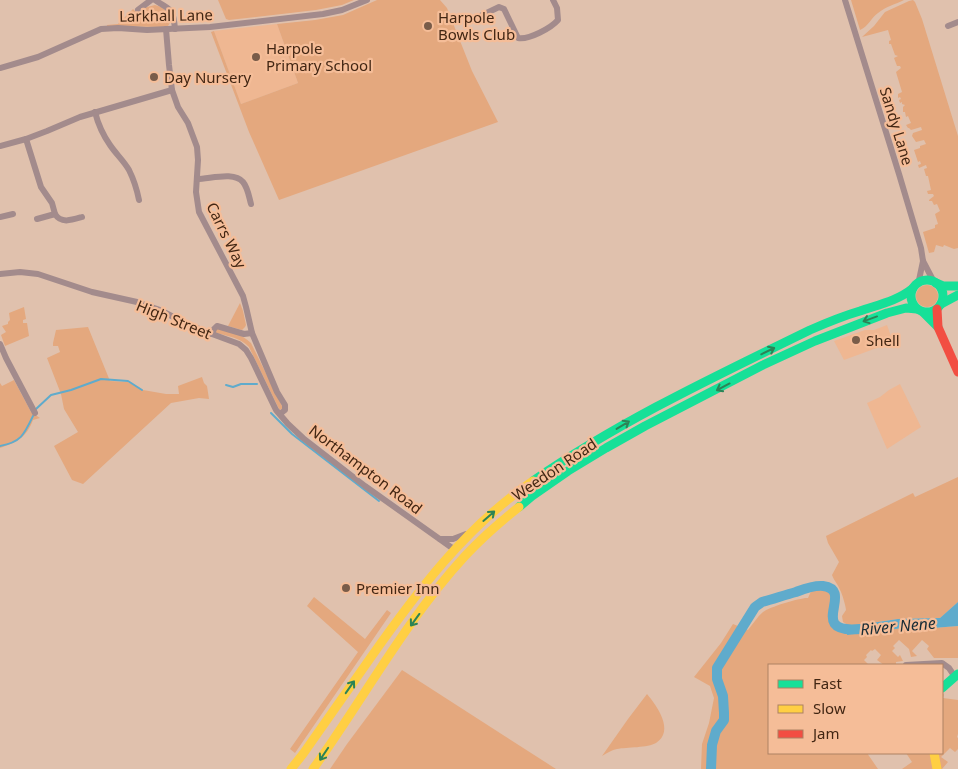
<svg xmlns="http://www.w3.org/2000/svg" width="958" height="769" viewBox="0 0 958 769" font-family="'Noto Sans',sans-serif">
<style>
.built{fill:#efb792}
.green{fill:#e4a87e}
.water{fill:#5fabcc}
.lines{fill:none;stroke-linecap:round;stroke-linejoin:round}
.stream{stroke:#5fabcc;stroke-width:2}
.river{stroke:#5fabcc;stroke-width:10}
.street{stroke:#a38b8c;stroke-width:6}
.fast{stroke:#16e098;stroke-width:9}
.slow{stroke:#ffcf43;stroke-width:9}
.jam{stroke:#f24e42;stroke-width:9}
.oneway{stroke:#2c8356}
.poi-dot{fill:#795c49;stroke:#f5bd98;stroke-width:2}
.labels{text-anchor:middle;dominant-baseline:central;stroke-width:4.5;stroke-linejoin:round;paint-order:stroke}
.street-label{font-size:15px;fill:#422613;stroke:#f5bd98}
.poi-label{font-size:15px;fill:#422613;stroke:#f5bd98;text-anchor:start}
.water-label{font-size:16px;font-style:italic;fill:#182c36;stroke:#f5bd98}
</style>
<rect width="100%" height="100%" fill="#e0c1ad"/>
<g class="built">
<path d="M277,24L298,83L241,104L214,31Z"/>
<path d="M887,325L893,342L844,360L834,341L865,330H874Z"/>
<path d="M900,384L921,427L887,449L867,403L880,397L889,390Z"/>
</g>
<g class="green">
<path d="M218,0H354L342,5L316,10L229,20L226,19Z"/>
<path d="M377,0H440L447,8L472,71L498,122L279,200L249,132L211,32L214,31L241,104L298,83L277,24L315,20L343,15Z"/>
<path d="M851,0H904C896,4 885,7 878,13C871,18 868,27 860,30Z"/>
<path d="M913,0L915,2L922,19L958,136V248L954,249L944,245L943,247L936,245L934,252L929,253L923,232L935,228V225L938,224L935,214L940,211L937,204L934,205L932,201H929V200L934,196L933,194H928L927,191L931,190L928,176H926L924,169L927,168L926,165L919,168L918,165L921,164L920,161L918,162L914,150L920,148V146L926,144L924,140L916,142L912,136L913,133L922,130L921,127L911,130L909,128H908L906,125L911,123L908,116L906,117L905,112H903V107L905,105L902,104V102L900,103L899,100L901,99L900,97L898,98V94L902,92L896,72L901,68L900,66H897L894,58L898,56L895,55L891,44H889V41L891,40L888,30L862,37L874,26L885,12L909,1Z"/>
<path d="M155,5L161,7L170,14L171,21L168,26L162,27L107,26V25L118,24L133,9L137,13L143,8Z"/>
<circle cx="927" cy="296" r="11"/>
<path d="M240,303L243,311L246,325L245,327L242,330L228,326Z"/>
<path d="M24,307L26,319L23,320V323H27L29,336L5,346L1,335L6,332L2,326L8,324V322L10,320L9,313Z"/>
<path d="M88,327L110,381L128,382L143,390L166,394H179L178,386L202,377L204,383L207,386L209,399L199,398L171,403L83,484L72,480L54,446L78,432L64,409L61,394L47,358L60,352L58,346H53V343L56,330Z"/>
<path d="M216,328C229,331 242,334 251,343L283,408L280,410L279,409L249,347C241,338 228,336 216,333L215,331Z"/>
<path d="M14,380L31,412L40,418L33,420C26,438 17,442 0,448V383L2,386Z"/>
<path d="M958,477V602L940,618L898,619L858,625H848L843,622L842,616L846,610C846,607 842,593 840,590C838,584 834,581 832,575L839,562L828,543L826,536L913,493L915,497Z"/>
<path d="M823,586C826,587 829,587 831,589C842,598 829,614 834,625L848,630L903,628H933L958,626V658H934L927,649L929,646L922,640L912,651L917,656L911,657L909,649L899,640L893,646L895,648L892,651L898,657L900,655L903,661L896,662V665H884L877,660L881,655L875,649L872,651L871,650L866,655L867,657L864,660L869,665H769V753H867L878,769H701L702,744L709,723L714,698L710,686L694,677L721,643L733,624L748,630C753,624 757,617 763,612C769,607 802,597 808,598L813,587Z"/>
<path d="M314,597L365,639L387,610L391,613L295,753L290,749L358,652L307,606Z"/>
<path d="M402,670L556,769H330L347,744Z"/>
<path d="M647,694C657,706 675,731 656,743C648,748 627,747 617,749C612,750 607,753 602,756L628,719Z"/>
<path d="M944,694L943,698L958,700V734L957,737L958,738V749L955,752L950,748L941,757L948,762L942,769H940L937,753H942V695Z"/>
<path d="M906,753H931L934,769H902L912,762Z"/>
</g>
<path class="water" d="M958,602V626L933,628H903L847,635L848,625H858L898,619L940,618Z"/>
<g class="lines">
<g class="stream">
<path d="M226,385L233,387L241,384H257"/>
<path d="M36,409L51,395L71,390L101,379L128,381L142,390"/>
<path d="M271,413L292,434L379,501"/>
<path d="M0,446C21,442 24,435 33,416"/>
</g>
<path class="river" d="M711,769L712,745L716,731L724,720V713L723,696L717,679V668L755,607L762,602C773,599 785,595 796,592C804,589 814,585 823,586C856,590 805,634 860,629"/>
<g class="street">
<path d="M155,0C171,11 173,7 175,29"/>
<path d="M845,0L899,174L921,248L923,261L934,282"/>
<path d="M138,10L151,0"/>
<path d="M470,21L499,7L504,9L518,38C529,40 551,28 558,20L557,8L553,0"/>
<path d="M948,26L958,22"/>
<path d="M166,29L169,65L172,90L178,107L188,123L197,147L198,160L196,192L199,212L243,296L246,307L252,333L277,392L285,405V410L280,414"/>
<path d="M0,68L38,57L101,29L118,28L147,30L210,27L323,14L342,10L367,0"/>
<path d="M95,112C98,124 103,135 110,145C116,154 124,161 129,170C134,180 137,190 139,200"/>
<path d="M26,139L41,187L52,203L55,214"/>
<path d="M0,146L26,139L47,131L80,117L172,90"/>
<path d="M197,179C210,179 234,171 243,182C248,188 249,197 251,204"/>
<path d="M0,217L13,214"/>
<path d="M37,219L55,214C61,224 72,220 82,217"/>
<path d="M0,274L20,272L38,274L92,292L137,302L160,310L187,324L212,334L239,344L246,350L251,358L276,410L288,424L303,438L365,486L455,550"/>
<path d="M916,285L919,280L923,261"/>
<path d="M212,334L214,329L217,326L244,334L252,333"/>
<path d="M0,344L6,358L35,413"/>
<path d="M440,539H453L466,534"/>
<path d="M906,665L942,663L949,668L955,677"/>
</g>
<g class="fast">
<circle cx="927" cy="296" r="16"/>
<path d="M936,283L943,286H958"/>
<path d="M941,304L958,295"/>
<path d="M923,312L938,327"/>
<path d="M533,481C620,421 716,376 810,330C826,323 843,316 860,311C877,305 897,301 912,289"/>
<path d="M519,507L532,496L568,471L606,448L645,426L763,365L815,341L887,313L906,308L917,309"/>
<path d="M942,688L958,674"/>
</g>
<g class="slow">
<path d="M934,753L937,769"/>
<path d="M291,769L303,754C325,723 347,691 369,660C416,593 465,527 533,481"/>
<path d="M313,769C364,698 406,620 465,556C482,538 500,522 519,507"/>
</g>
<path class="jam" d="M937,309L938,327L958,372"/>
</g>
<defs><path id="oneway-shaft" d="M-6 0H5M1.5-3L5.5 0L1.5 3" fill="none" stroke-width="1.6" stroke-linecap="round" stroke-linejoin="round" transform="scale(1.25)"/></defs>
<g class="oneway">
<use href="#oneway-shaft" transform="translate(870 319) rotate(160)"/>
<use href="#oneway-shaft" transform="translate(768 351) rotate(-26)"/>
<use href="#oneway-shaft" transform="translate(723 387) rotate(152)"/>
<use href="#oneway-shaft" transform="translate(623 425) rotate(-31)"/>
<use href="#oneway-shaft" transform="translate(489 516) rotate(-41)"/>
<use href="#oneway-shaft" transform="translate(415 620) rotate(126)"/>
<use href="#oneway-shaft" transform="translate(350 687) rotate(-55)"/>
<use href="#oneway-shaft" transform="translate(324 754) rotate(124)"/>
</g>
<g class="poi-dot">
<circle cx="428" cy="26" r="5"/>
<circle cx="256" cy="57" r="5"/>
<circle cx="154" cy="77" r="5"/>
<circle cx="856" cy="340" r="5"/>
<circle cx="346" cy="588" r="5"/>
</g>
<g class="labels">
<g class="street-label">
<text transform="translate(166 15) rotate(-1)">Larkhall Lane</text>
<text transform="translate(897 126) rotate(73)">Sandy Lane</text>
<text transform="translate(227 235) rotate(64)">Carrs Way</text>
<text transform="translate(174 319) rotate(22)">High Street</text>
<text transform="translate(366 469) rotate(37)">Northampton Road</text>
<text transform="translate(554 469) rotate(-34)">Weedon Road</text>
</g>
<g class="poi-label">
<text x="438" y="17">Harpole<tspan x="438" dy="17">Bowls Club</tspan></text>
<text x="266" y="48">Harpole<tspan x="266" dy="17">Primary School</tspan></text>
<text x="164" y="77">Day Nursery</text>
<text x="866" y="340">Shell</text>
<text x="356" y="588">Premier Inn</text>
</g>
<g class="water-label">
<text transform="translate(898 626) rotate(-5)">River Nene</text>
</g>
</g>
<rect x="768" y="664" width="175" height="90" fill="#f5bd98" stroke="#ad8163"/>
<rect x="778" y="680" width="25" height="8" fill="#16e098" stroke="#ad8163"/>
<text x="813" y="689" font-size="15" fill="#422613">Fast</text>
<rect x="778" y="705" width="25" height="8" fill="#ffcf43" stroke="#ad8163"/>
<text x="813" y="714" font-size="15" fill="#422613">Slow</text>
<rect x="778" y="730" width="25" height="8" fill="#f24e42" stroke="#ad8163"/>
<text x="813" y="739" font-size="15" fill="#422613">Jam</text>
</svg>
